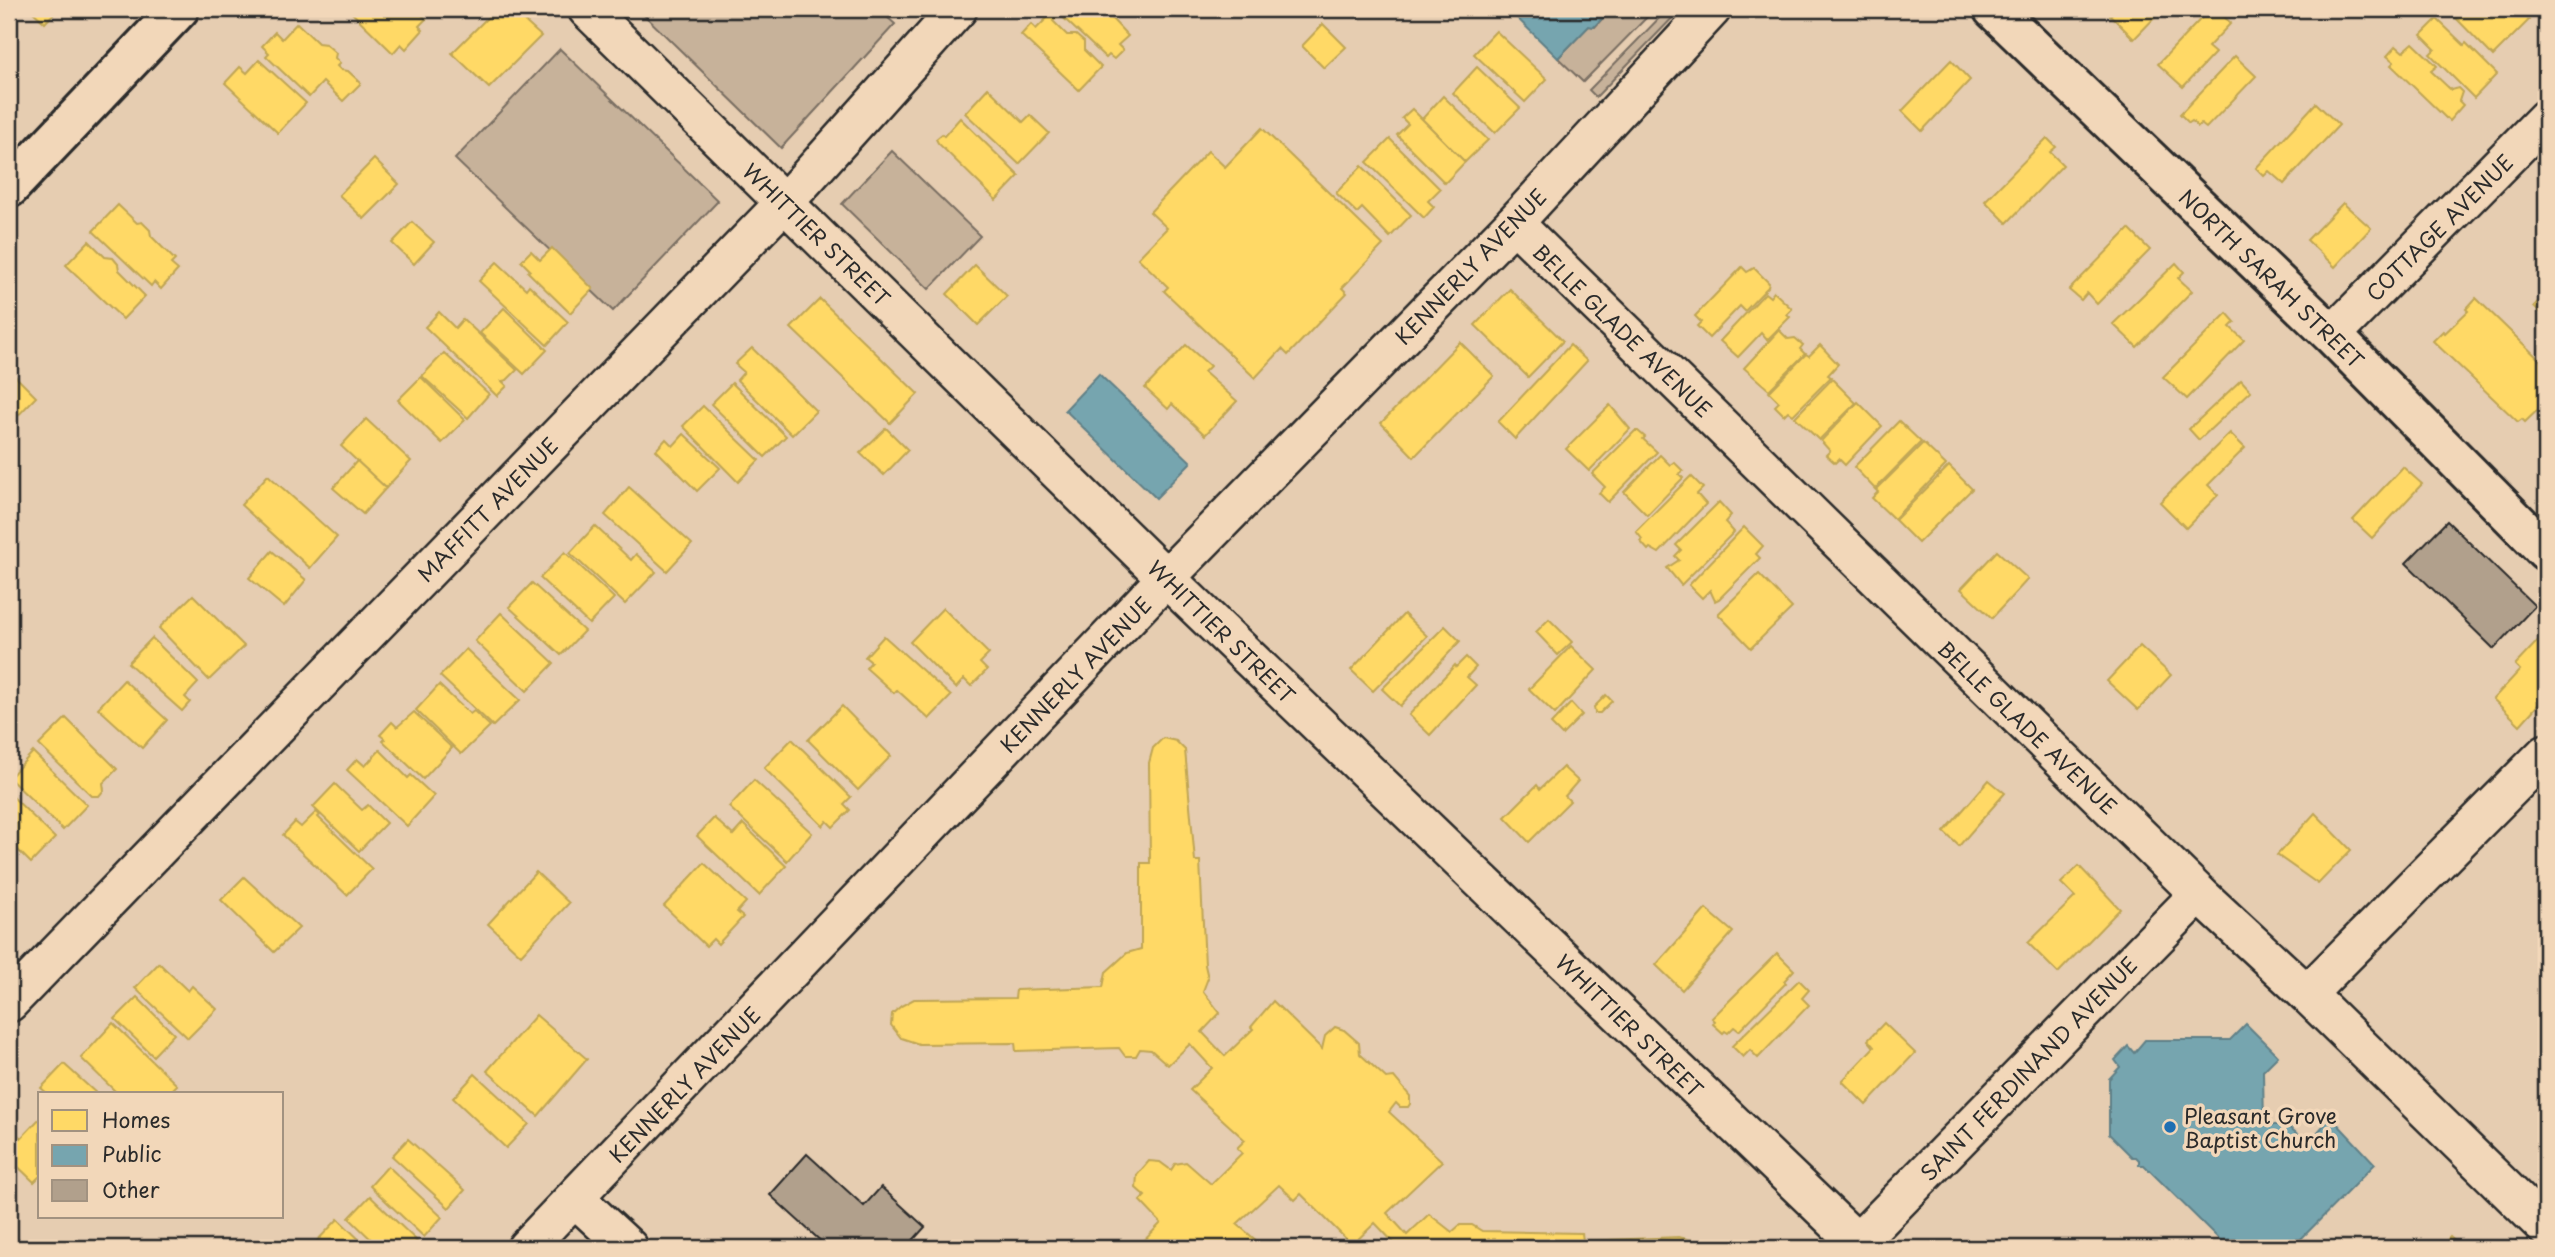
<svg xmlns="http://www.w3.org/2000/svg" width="2555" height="1257" viewBox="0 0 2555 1257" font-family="'Playpen Sans',sans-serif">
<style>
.green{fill:#c7b29a;stroke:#796e62;stroke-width:2}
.homes{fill:#ffd966;stroke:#bfa554;stroke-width:2}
.public{fill:#76a5af;stroke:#608087;stroke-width:2}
.building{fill:#b1a08c;stroke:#2b2b2b;stroke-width:2}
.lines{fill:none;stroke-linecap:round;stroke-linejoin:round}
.minor-casing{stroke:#2b2b2b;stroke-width:42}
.tertiary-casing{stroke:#2b2b2b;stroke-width:44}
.minor{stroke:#f2d7b9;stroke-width:37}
.tertiary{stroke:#f2d7b9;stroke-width:38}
.poi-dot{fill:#1f6fb2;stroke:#f2d7b9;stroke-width:2.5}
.labels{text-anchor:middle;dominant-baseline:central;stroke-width:7;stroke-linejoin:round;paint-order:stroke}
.street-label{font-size:21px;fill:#2b2b2b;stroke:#f2d7b9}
.poi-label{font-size:21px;fill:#2b2b2b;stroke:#f2d7b9;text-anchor:start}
</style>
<rect width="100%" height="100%" fill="#e6cdb1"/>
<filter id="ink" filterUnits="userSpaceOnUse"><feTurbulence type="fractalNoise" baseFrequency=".0143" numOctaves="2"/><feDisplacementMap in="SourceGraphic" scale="14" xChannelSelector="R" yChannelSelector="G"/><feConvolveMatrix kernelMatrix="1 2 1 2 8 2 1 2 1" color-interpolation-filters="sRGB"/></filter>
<g filter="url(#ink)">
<g class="green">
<path d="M638,9H878L895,24L781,148Z"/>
<path d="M1611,9H1655L1583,82L1558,58L1589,26L1595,27Z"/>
<path d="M1668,9H1681L1596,97L1589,90Z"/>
<path d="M560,49L718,201L613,311L455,159Z"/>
<path d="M892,151L980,236L929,289L842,204Z"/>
</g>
<g class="homes">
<path d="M30,9H58L45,23Z"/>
<path d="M348,9H416L426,19L419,26L423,30L406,49L401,44L393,53Z"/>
<path d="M496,9H511L541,36L489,88L452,53Z"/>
<path d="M1054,9H1108L1112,19L1128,36L1118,45L1123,50L1114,59L1109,55L1106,58Z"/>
<path d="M2116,9H2163L2134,39L2110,15Z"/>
<path d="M2210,9H2215L2231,23L2208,47L2215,53L2183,87L2158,64Z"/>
<path d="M2447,9H2518L2529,20L2493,56Z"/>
<path d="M1052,13L1057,17L1053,21L1067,35H1076L1084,42V50L1101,67L1079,90L1021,35L1031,24L1036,29Z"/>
<path d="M2437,19L2464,45L2466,43L2497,74L2474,98L2430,54L2435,49L2421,35Z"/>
<path d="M297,23L318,43L326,44L336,53L335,58L340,63L337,66L341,70L348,71L361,83L343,101L323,82L309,97L266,56L269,53L262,46L275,32L282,39Z"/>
<path d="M1323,24L1346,47L1324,68L1302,46Z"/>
<path d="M1496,31L1547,79L1525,102L1474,54Z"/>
<path d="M2413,43L2437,66L2431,71L2451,90L2458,88L2462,92L2459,101L2463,105L2449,121L2391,65L2394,62L2387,56L2396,46L2403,52Z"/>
<path d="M2235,56L2256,76L2206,128L2201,124L2198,127L2192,121L2189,123L2180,114Z"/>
<path d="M259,60L306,103L278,133L225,83L240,67L247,73Z"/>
<path d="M1951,60L1970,80L1922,131L1902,111Z"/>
<path d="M1477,67L1520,108L1495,133L1453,93Z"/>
<path d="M988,88L1023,122L1030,115L1049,133L1019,164L965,113Z"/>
<path d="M1443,96L1488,140L1465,162L1422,119Z"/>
<path d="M2316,103L2339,125L2284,184L2269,171L2264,176L2256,168Z"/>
<path d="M1412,109L1465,162L1445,183L1397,135L1408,124L1402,118Z"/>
<path d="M960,118L1019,176L996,200L938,143L936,139L942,134L944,136Z"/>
<path d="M1262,128L1383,245L1342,288L1347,293L1288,355L1282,349L1255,378L1164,291L1168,287L1138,258L1167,228L1150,212L1208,151L1225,167Z"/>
<path d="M2047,138L2056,147L2050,152L2063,165L2007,223L1985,201Z"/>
<path d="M1390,139L1440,189L1428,201L1434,207L1424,218L1367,162Z"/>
<path d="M374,159L399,184L364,219L339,195Z"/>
<path d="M1362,166L1411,215L1390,237L1362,208L1357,213L1336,193Z"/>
<path d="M2343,203L2371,228L2335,267L2307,240Z"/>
<path d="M118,205L137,223L142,222L150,230L151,236L175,260L171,264L178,270L161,289L154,282L151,286L93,231Z"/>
<path d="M412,222L434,242L414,264L392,243Z"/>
<path d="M2129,229L2150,250L2097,304L2087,293L2081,300L2069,290Z"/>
<path d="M89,241L105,257L113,258L118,264L119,270L145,296L123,319L66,265Z"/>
<path d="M552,248L593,289L570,313L528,272L530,270L521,261L531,251L540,260Z"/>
<path d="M497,262L526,289L529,285L568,322L547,345L479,281Z"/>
<path d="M2176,263L2184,272L2178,278L2192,291L2137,347L2113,324Z"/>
<path d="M975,265L1007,296L978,325L947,294Z"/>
<path d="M1742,267L1747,272L1754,268L1769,283L1768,287L1745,311L1740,306L1709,338L1697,326L1701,322L1695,316Z"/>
<path d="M1510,289L1563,341L1528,377L1475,325Z"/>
<path d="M1774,292L1792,309L1787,314L1790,317L1767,340L1761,333L1738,357L1720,341L1765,293L1770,297Z"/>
<path d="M2544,295L2546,297V313L2544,316L2534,306Z"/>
<path d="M2476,298L2546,366V402L2525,422L2522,419L2518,422L2433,341L2443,331L2445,333L2468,311L2466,309Z"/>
<path d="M820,299L918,394L890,423L791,328Z"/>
<path d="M504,308L547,350L524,374L480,333Z"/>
<path d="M439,312L455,328L463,319L517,370L507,380L502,381L507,386L497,396L425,327Z"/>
<path d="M2227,313L2235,322L2230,327L2244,340L2187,399L2163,377Z"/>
<path d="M1779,330L1788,339L1795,338L1803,345L1800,349L1805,354L1769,390L1744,368Z"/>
<path d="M1460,342L1494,376L1414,457L1381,423Z"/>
<path d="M1186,345L1210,366L1204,372L1237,401L1205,435L1172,404L1168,409L1145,388Z"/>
<path d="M1570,345L1587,361L1515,439L1498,422Z"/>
<path d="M1820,345L1838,364L1828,375L1831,377L1793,415L1788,411L1784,415L1775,406L1779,402L1769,392L1806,354L1809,356Z"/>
<path d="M752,348L816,411L792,435L737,380L744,372L735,364Z"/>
<path d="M444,353L489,394L468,418L422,376Z"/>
<path d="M9,370L36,397L11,423L9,420Z"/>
<path d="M421,377L465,420L442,443L398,400Z"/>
<path d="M1832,379L1856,403L1819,440L1795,417Z"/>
<path d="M2241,380L2251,391L2199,440L2189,429Z"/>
<path d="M732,383L786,436L765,457L711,404Z"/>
<path d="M1858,402L1882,426L1845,465L1839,459L1835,463L1826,455L1830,451L1821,441Z"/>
<path d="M1610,405L1630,429L1589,471L1566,449Z"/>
<path d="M703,406L759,460L738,482L683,426Z"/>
<path d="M366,419L411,461L386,488L341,446Z"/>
<path d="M1899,421L1921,442L1875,489L1854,467Z"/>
<path d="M886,428L908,450L884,475L860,453Z"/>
<path d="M1635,431H1638L1645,437L1643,439L1657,452L1608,502L1599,493L1605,487L1592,474Z"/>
<path d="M2230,433L2245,448L2208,485L2218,495L2186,528L2160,502Z"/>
<path d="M684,434L720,468L697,491L656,450L666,439L673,446Z"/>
<path d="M1923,443L1946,465L1894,519L1872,498L1878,492L1876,490Z"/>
<path d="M1660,455L1670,465L1674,462L1683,471L1679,474L1683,478L1647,515L1624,492Z"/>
<path d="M357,461L386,488L363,514L333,488Z"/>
<path d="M1949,466L1972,489L1918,543L1895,520Z"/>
<path d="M2403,467L2422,484L2372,538L2353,520Z"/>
<path d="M268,475L337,537L310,568L241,505Z"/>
<path d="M1691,476L1703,488L1697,494L1706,504L1659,553L1650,548L1648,550L1640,541L1642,539L1636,531Z"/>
<path d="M629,487L692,544L667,571L605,515Z"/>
<path d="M1719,502L1731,515L1725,522L1734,532L1681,585L1667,568L1679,560L1675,556L1681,550L1676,545Z"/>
<path d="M595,526L631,560L636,554L656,572L625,604L570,553Z"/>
<path d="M1744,527L1763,546L1756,554L1760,558L1719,599L1715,601L1710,590L1702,598L1689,585Z"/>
<path d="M272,551L306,580L284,607L249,578Z"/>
<path d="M1997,551L2028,579L1992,618L1961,589Z"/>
<path d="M565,552L614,598L589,624L540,578Z"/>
<path d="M1759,574L1792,608L1751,648L1718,614Z"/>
<path d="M532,583L584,631L561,655L509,607Z"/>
<path d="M193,595L244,646L209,680L159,628Z"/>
<path d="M943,608L989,654L980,663L987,670L971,686L964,679L956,688L910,642Z"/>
<path d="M501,613L554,663L527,691L475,641Z"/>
<path d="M1404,614L1427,636L1373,691L1351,670Z"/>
<path d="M1549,619L1572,642L1558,655L1536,632Z"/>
<path d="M1445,626L1460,641L1400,706L1382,689Z"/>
<path d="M2546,632V696L2520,725L2493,699L2520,670L2515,665Z"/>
<path d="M884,636L951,696L929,719L897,690L894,693L866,668L871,662L865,657Z"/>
<path d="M152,638L198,683L185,697L190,702L182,711L128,663Z"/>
<path d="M1571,646L1596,670L1555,714L1529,689Z"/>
<path d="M2140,646L2171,675L2138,710L2107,681Z"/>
<path d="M466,649L520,700L493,726L440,676Z"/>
<path d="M1466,657L1476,667L1467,677L1476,685L1430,735L1409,715L1455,665L1456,667Z"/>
<path d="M124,680L167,720L142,748L98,708Z"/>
<path d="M439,685L470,714L474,711L490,726L461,754L416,710Z"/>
<path d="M1606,695L1612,701L1600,713H1595L1594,707Z"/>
<path d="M1571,703L1582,715L1562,735L1551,724Z"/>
<path d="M842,706L891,756L858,790L808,740Z"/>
<path d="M414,712L452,748L423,779L383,741L385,739L380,735L392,722L397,727Z"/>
<path d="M66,718L117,769L103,783L104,790L99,796H92L39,745Z"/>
<path d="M1163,738L1176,741L1185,750L1195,861H1200L1205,965L1208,978L1203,991L1220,1013L1202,1032L1225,1056L1253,1029L1251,1027L1273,1001L1322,1049L1325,1036L1335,1027L1344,1030L1359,1043L1360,1054L1386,1078L1394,1077L1410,1096V1104L1408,1107H1400L1396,1103L1389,1112L1442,1161L1387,1213L1407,1235L1429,1214L1452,1232L1460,1225H1472L1482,1231L1582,1233L1583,1241L1679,1237L1695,1241L1705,1248H1392L1396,1245L1375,1223L1352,1245L1301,1194L1295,1200L1279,1185L1237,1224L1265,1248H1137L1161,1223L1140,1201L1145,1196L1136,1188L1137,1175L1149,1161L1160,1162L1171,1170L1175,1164L1186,1162L1211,1184L1242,1153L1237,1148L1245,1140L1190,1090L1212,1068L1190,1044L1168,1065L1151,1050L1140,1049L1136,1056H1125L1119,1048L1016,1051L1015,1043L919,1044L901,1038L891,1025L892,1014L901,1006L914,999L1015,998L1016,990L1103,987L1106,972L1127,953L1141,949V863H1150L1149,763L1153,748Z"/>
<path d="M792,739L851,797L844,804L850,810L833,827L827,821L823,826L764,768Z"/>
<path d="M380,750L408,778L411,775L434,796L407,826L347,770L357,759L365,766Z"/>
<path d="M33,752L87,805L63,830L9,778Z"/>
<path d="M1563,767L1578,781L1565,796L1570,801L1529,842L1505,817L1537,785L1540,789Z"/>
<path d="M754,780L812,833L787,861L729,807Z"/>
<path d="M1989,780L2005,793L1959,846L1944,832Z"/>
<path d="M335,784L362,810L368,805L386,823L359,851L313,807Z"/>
<path d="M9,793L55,838L31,863L9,841Z"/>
<path d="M316,812L320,815L318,817L372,869L347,895L283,835L295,822L301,827Z"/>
<path d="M2315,813L2351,850L2318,884L2277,855Z"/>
<path d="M714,818L733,835L743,824L786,866L759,895L697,836Z"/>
<path d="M704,863L746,902L737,912L743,917L718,944L713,939L706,946L664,906Z"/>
<path d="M2079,866L2120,909L2058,973L2028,943L2075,897L2061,883Z"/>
<path d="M536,872L569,903L521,955L488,924Z"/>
<path d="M244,877L299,928L274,952L221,900Z"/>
<path d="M1706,909L1733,932L1682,990L1656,965Z"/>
<path d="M1777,953L1794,970L1784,981L1786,983L1739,1031L1734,1027L1728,1033L1725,1031L1723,1033L1713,1024L1715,1021L1712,1018Z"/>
<path d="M159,963L188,991L192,986L217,1009L188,1038L135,988Z"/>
<path d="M1799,980L1809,990L1802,998L1809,1005L1758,1058L1750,1050L1743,1057L1732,1046Z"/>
<path d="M137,997L174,1034L153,1056L115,1019Z"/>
<path d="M536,1015L587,1059L538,1116L487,1071Z"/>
<path d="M113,1023L177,1085L168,1094H118L81,1058Z"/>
<path d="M1884,1023L1915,1053L1866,1105L1842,1081L1874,1047L1868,1040Z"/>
<path d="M64,1064L97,1094H48L41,1088Z"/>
<path d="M475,1074L529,1124L506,1148L453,1098Z"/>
<path d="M40,1118V1176L34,1182L9,1158V1138L15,1132L21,1138Z"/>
<path d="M408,1139L465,1190L449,1208L392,1156Z"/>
<path d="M388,1166L442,1217L424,1237L370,1186Z"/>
<path d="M370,1196L417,1241L410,1248H380L349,1218Z"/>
<path d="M338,1219L368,1248H310Z"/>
<path d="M2450,1237L2462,1248H2440Z"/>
</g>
<g class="public">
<path d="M1508,9H1611L1594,27L1589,26L1558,58Z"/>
<path d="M1099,374L1191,462L1156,498L1065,410Z"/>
<path d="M2246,1024L2278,1056L2263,1071L2264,1125H2287L2308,1143L2331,1117L2375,1164L2292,1248H2275L2267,1240L2259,1248H2228L2144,1165H2139V1160L2136,1157H2132L2109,1134V1079L2120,1067L2115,1060L2128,1046L2134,1053L2145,1040H2230Z"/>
</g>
<g class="building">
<path d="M2447,521L2535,606L2494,649L2406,563Z"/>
<path d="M807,1154L864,1206L881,1187L925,1227L906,1248H823L825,1245L770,1195Z"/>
</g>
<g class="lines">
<g class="minor-casing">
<g id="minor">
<path d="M587,9L1166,578L1863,1248"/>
<path d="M1514,223L2199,894L2307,994L2546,1228"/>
<path d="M2332,335L2546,118"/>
<path d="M2307,994L2546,753"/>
<path d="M9,1003L785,202L958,9"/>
<path d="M575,1198L629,1248"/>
<path d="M1857,1243L2199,894"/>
<path d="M526,1248L1166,578L1514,223L1712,9"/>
</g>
</g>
<g class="tertiary-casing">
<g id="tertiary">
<path d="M1993,9L2332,335L2546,551"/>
<path d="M9,188L179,9"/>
</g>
</g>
<use href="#minor" class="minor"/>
<use href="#tertiary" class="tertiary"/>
</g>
</g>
<circle class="poi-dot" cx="2170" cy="1127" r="7"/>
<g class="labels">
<g class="street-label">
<text transform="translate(2439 227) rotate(-45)">COTTAGE AVENUE</text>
<text transform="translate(817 234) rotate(44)">WHITTIER STREET</text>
<text transform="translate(1470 266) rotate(-46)">KENNERLY AVENUE</text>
<text transform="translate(2272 278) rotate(44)">NORTH SARAH STREET</text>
<text transform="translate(1623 330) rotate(44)">BELLE GLADE AVENUE</text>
<text transform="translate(487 509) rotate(-46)">MAFFITT AVENUE</text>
<text transform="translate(1222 631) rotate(44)">WHITTIER STREET</text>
<text transform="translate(1075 674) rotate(-46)">KENNERLY AVENUE</text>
<text transform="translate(2028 727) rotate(44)">BELLE GLADE AVENUE</text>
<text transform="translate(1630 1025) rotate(44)">WHITTIER STREET</text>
<text transform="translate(2028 1068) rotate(-46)">SAINT FERDINAND AVENUE</text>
<text transform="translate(684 1084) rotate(-46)">KENNERLY AVENUE</text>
</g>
<g class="poi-label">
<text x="2184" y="1115">Pleasant Grove<tspan x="2184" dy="24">Baptist Church</tspan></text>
</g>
</g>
<rect width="2555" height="1257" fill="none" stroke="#f2d7b9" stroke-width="35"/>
<rect x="18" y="18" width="2520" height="1222" fill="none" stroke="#2b2b2b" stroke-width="2.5" filter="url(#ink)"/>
<rect x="38" y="1092" width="245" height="126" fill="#f2d7b9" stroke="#a29280" stroke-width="2"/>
<rect x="52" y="1110" width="35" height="21" fill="#ffd966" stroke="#a29280" stroke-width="2"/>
<text x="102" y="1128" font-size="21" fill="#2b2b2b">Homes</text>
<rect x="52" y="1145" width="35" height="21" fill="#76a5af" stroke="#a29280" stroke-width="2"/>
<text x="102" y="1162" font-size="21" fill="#2b2b2b">Public</text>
<rect x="52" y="1180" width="35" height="21" fill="#b1a08c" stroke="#a29280" stroke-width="2"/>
<text x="102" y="1198" font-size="21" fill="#2b2b2b">Other</text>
</svg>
